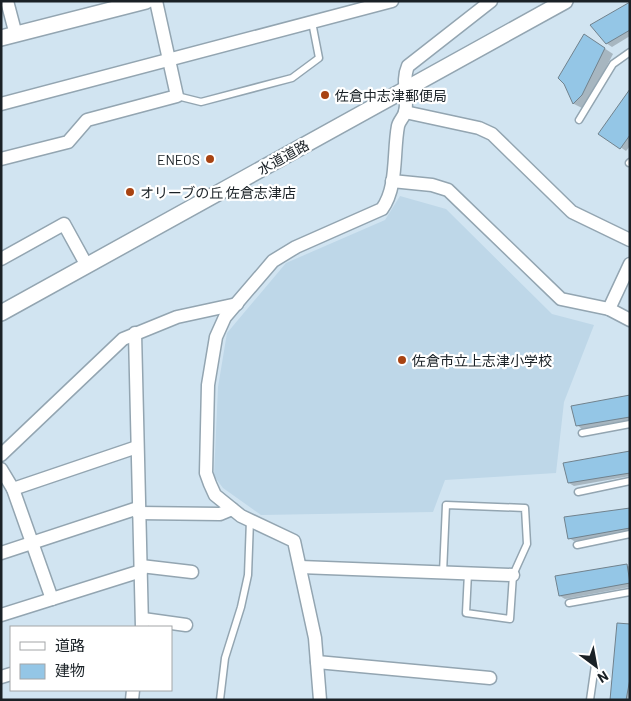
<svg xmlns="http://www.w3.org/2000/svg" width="631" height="701" viewBox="0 0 631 701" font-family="Barlow,'Noto Sans JP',sans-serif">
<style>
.built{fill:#bed7e8}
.shadow{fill:#0003}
.building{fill:#94c6e6;stroke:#71828d}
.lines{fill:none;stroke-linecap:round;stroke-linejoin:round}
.service-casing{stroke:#93a5b1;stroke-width:9}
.minor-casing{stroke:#93a5b1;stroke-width:15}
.tertiary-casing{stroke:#93a5b1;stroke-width:18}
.service{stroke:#fff;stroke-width:6}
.minor{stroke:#fff;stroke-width:12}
.tertiary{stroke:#fff;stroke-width:15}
.poi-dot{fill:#a84312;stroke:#fff;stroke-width:2}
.labels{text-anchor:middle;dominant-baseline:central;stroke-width:4.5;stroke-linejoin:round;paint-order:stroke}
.poi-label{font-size:14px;fill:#1a2126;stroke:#fff;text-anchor:start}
.street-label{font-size:14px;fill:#1a2126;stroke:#fff}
</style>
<rect width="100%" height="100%" fill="#d1e4f1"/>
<path class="built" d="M400,196L446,209L552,314L594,325L564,402L556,473L445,480L433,512L261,515L223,488L214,476L218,387L227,333L286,263L385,220Z"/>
<g class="shadow">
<path d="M630,3V36L612,47L606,43Z"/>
<path d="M592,40L613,54L590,99L582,108L574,104L565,83Z"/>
<path d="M630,91V146L626,151L600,133Z"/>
<path d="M630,396V420L582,429L577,425Z"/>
<path d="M630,452V476L574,486L569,483Z"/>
<path d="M630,509V532L574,541L569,538Z"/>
<path d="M626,565L630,567V587L565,599L560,596Z"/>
<path d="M630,625V700H611Z"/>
</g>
<g class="building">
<path d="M630,2V30L606,44L590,25Z"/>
<path d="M584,34L605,48L582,95L573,104L564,84L558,78Z"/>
<path d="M630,89V135L620,149L598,134Z"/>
<path d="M630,395V417L576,426L571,406Z"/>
<path d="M630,451V473L568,483L563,463Z"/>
<path d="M630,508V528L568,539L564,517Z"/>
<path d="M627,564L630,583L559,596L555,576Z"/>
<path d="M617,623L630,624V679L626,700H610Z"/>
</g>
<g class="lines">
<g class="service-casing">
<g id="service">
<path d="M177,96L201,102L292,78L319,58L312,22"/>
<path d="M579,120L613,64L630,52"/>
<path d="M629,163L630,162"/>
<path d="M582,433L630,424"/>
<path d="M578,492L630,481"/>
<path d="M577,545L630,534"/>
<path d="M443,573L446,505L525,508L527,544L513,575L510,619L466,613L468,573"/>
<path d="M569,603L630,592"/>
<path d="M220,700L225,658L241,607L248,575L250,520"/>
<path d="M590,700L595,665"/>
</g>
</g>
<g class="minor-casing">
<g id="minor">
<path d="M7,1L16,35"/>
<path d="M1,104L392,1"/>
<path d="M405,112L479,128L492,134L572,212L630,240"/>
<path d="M1,159L68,142L87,120L177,96L156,1"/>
<path d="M392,181L432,185L448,190L561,299L609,309L630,320"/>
<path d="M1,259L64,224L86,264"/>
<path d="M609,309L630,264"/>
<path d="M135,333L142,627"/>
<path d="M1,455L123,339L177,317L237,304"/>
<path d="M1,469L13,489L52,599"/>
<path d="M13,489L137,447"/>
<path d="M138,513L220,514L232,509"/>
<path d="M1,553L138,508"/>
<path d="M141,566L192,572"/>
<path d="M300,567L513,575"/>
<path d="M1,615L141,571"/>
<path d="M143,619L186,625"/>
<path d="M317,662L490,678"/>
<path d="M1,677L11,674"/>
<path d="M132,700L133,690"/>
<path d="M320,700L315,638L294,541L241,516L215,495L210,484L206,473L208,385L216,337L225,317L273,261L296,247L382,209C398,187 393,152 398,126C399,121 404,117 405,112C409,97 401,82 408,66L491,1"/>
</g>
</g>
<g class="tertiary-casing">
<g id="tertiary">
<path d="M1,38L146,1"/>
<path d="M1,313L565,1"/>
</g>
</g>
<use href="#service" class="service"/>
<use href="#minor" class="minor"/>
<use href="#tertiary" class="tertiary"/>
</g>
<g class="poi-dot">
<circle cx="325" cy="95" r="5"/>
<circle cx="210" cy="159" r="5"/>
<circle cx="130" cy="192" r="5"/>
<circle cx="402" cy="360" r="5"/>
</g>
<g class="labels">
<g class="poi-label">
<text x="335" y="95">佐倉中志津郵便局</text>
<text x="200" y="159" text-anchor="end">ENEOS</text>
<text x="140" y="192">オリーブの丘 佐倉志津店</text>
<text x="412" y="360">佐倉市立上志津小学校</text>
</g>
<g class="street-label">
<text transform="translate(283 157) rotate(-29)">水道道路</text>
</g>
</g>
<rect width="631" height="701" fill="none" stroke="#1a2126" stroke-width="5"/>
<rect x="10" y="626" width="162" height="65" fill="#ffffff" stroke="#a3a6a8"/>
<rect x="20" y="642" width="25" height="8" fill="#ffffff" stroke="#a3a6a8"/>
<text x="55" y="651" font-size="15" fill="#1a2126">道路</text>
<rect x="20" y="664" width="25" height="15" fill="#94c6e6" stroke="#a3a6a8"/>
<text x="55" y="676" font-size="15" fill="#1a2126">建物</text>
<g transform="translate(596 666) rotate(148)" stroke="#ffffff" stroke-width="4" paint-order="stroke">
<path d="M0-4L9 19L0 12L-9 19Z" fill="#1a2126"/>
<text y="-8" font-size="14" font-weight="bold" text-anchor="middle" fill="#1a2126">N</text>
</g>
</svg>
